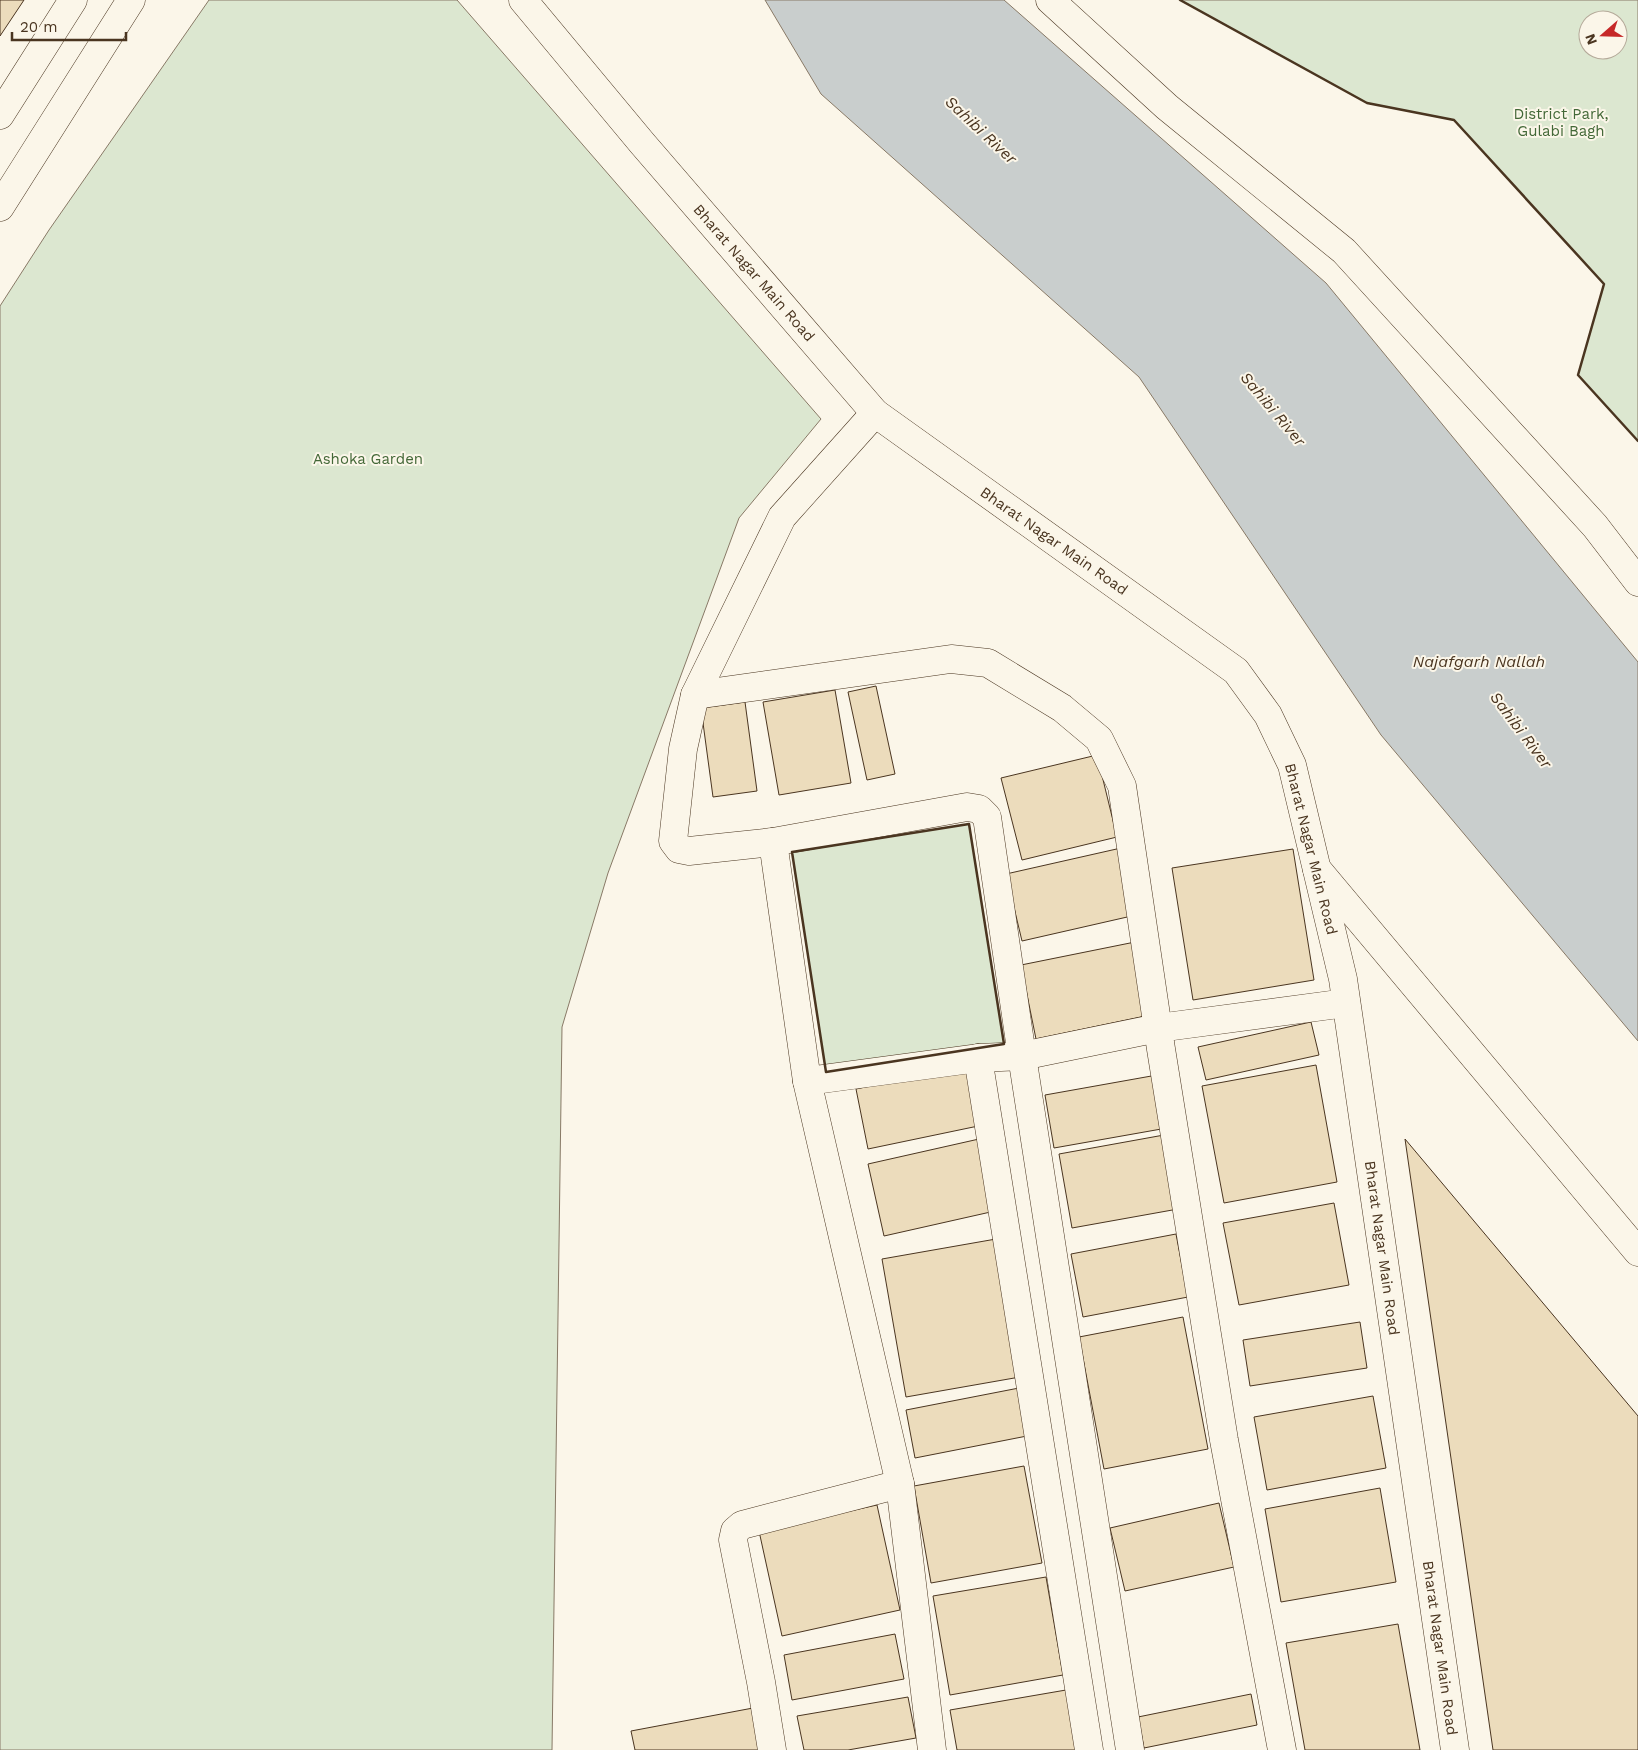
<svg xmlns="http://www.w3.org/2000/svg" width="1638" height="1750" viewBox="0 0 1638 1750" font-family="'Work Sans',sans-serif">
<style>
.green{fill:#dce7d0;stroke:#887966;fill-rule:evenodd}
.water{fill:#c9cecd;stroke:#887966}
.building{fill:#ecdcbc;stroke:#4a3520}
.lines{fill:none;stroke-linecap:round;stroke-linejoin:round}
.street-casing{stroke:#4a3520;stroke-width:29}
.secondary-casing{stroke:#4a3520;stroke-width:29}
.street{stroke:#fbf6e9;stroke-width:28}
.secondary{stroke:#fbf6e9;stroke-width:28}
.wall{stroke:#4a3520;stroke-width:2.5}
.labels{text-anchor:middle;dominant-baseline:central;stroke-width:4;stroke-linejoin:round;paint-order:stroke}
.park-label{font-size:15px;fill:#436837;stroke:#fbf6e9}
.street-label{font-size:15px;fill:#4a3520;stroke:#fbf6e9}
.water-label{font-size:16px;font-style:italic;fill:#4a3520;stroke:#fbf6e9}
</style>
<rect width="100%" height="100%" fill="#fbf6e9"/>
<g class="green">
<path d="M209,0H457L821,419L739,518L608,873L562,1027L552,1750H0V306L49,230Z"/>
<path d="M1180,0H1638V441L1578,375L1604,284L1454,120L1367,103ZM1588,20H1618V50H1588Z"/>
<path d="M969,824L1004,1044L826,1072L792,852Z"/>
</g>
<path class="water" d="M765,0H1004L1326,283L1638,662V1041L1381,735L1139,377L821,94Z"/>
<g class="building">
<path d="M0,0H24L0,36Z"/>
<path d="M876,686L895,774L867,780L848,692Z"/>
<path d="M835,690L851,783L779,795L763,702Z"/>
<path d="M745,702L757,791L713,797L701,708Z"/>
<path d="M1097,755L1117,837L1022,860L1001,778Z"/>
<path d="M1121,848L1136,915L1022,941L1006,874Z"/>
<path d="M1293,849L1314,980L1193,1000L1172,868Z"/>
<path d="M1135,942L1150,1015L1036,1039L1021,965Z"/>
<path d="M1311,1022L1319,1055L1206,1080L1198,1047Z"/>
<path d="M971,1065L983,1125L868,1149L856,1089Z"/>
<path d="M1316,1065L1337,1182L1224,1203L1202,1086Z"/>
<path d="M1157,1075L1167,1128L1054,1148L1045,1095Z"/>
<path d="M1164,1135L1178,1209L1072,1228L1059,1154Z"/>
<path d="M979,1139L995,1211L884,1236L868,1164Z"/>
<path d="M1405,1139L1638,1416V1750H1493Z"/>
<path d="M1334,1203L1349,1285L1239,1305L1223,1223Z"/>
<path d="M1176,1234L1188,1297L1083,1317L1071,1254Z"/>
<path d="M996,1239L1020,1377L906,1397L882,1259Z"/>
<path d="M1183,1317L1208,1449L1104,1469L1079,1337Z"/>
<path d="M1360,1322L1367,1368L1250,1386L1243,1340Z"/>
<path d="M1019,1388L1027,1436L915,1458L906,1410Z"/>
<path d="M1373,1396L1386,1468L1267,1490L1254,1417Z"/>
<path d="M1024,1466L1042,1563L931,1583L914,1486Z"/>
<path d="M1380,1488L1396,1582L1281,1602L1265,1509Z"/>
<path d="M1219,1503L1234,1567L1125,1591L1110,1528Z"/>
<path d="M877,1505L900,1610L782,1636L759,1531Z"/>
<path d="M1046,1577L1063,1675L950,1695L933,1596Z"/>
<path d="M1398,1624L1420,1750H1305L1286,1643Z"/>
<path d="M895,1634L904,1679L792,1700L784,1655Z"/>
<path d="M1066,1690L1076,1750H957L950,1710Z"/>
<path d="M1251,1694L1257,1725L1144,1748L1138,1717Z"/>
<path d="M908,1697L916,1738L848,1750H804L797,1716Z"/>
<path d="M753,1708L761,1750H635L631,1731Z"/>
</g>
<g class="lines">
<g class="street-casing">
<g id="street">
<path d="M1050,0L1167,107L1344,251L1595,526L1638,582"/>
<path d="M875,413L782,517L695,695L683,749L673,841L679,849L689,851L773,842L967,807L979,809L987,817L1022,1056L1130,1750"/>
<path d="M695,695L951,659L988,663L1062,708L1099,739L1122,786L1161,1049L1224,1440L1282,1750"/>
<path d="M773,842L807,1081L900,1484L932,1750"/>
<path d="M1317,869L1638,1252"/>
<path d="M978,1058L1089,1750"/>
<path d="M807,1081L978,1058L1022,1056L1158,1028L1346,1003"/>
<path d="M772,1750L761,1682L733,1540L735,1531L742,1525L900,1484"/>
</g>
</g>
<g class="secondary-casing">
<g id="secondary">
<path d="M523,0L642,143L875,413L1236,671L1268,715L1292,765L1343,979L1455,1750"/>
<path d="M0,115L73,0"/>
<path d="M0,207L131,0"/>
</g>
</g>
<use href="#street" class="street"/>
<use href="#secondary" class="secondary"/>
<g class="wall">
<path d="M1180,0L1367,103L1454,120L1604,284L1578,375L1638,441"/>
<path d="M969,824L1004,1044L826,1072L792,852Z"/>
</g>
</g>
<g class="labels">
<g class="park-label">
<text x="1561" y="114">District Park,<tspan x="1561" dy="17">Gulabi Bagh</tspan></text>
<text x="368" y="459">Ashoka Garden</text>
</g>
<g class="street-label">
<text transform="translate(754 273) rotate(49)">Bharat Nagar Main Road</text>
<text transform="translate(1054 541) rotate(35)">Bharat Nagar Main Road</text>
<text transform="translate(1311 849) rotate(76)">Bharat Nagar Main Road</text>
<text transform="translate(1382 1248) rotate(82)">Bharat Nagar Main Road</text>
<text transform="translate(1440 1648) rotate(82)">Bharat Nagar Main Road</text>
</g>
<g class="water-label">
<text transform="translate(981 130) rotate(43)">Sahibi River</text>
<text transform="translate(1273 409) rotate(50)">Sahibi River</text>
<text x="1479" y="661">Najafgarh Nallah</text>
<text transform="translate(1521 730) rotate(53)">Sahibi River</text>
</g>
</g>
<g transform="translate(1603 35) rotate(250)"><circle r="24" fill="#fbf6e9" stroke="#b4a999"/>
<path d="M0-4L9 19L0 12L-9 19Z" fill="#c62828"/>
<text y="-8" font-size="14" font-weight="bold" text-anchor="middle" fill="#4a3520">N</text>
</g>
<path d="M12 32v8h114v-8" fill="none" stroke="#4a3520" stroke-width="2.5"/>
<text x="20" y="32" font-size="15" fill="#4a3520" stroke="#fbf6e9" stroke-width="4" paint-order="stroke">20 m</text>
</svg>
